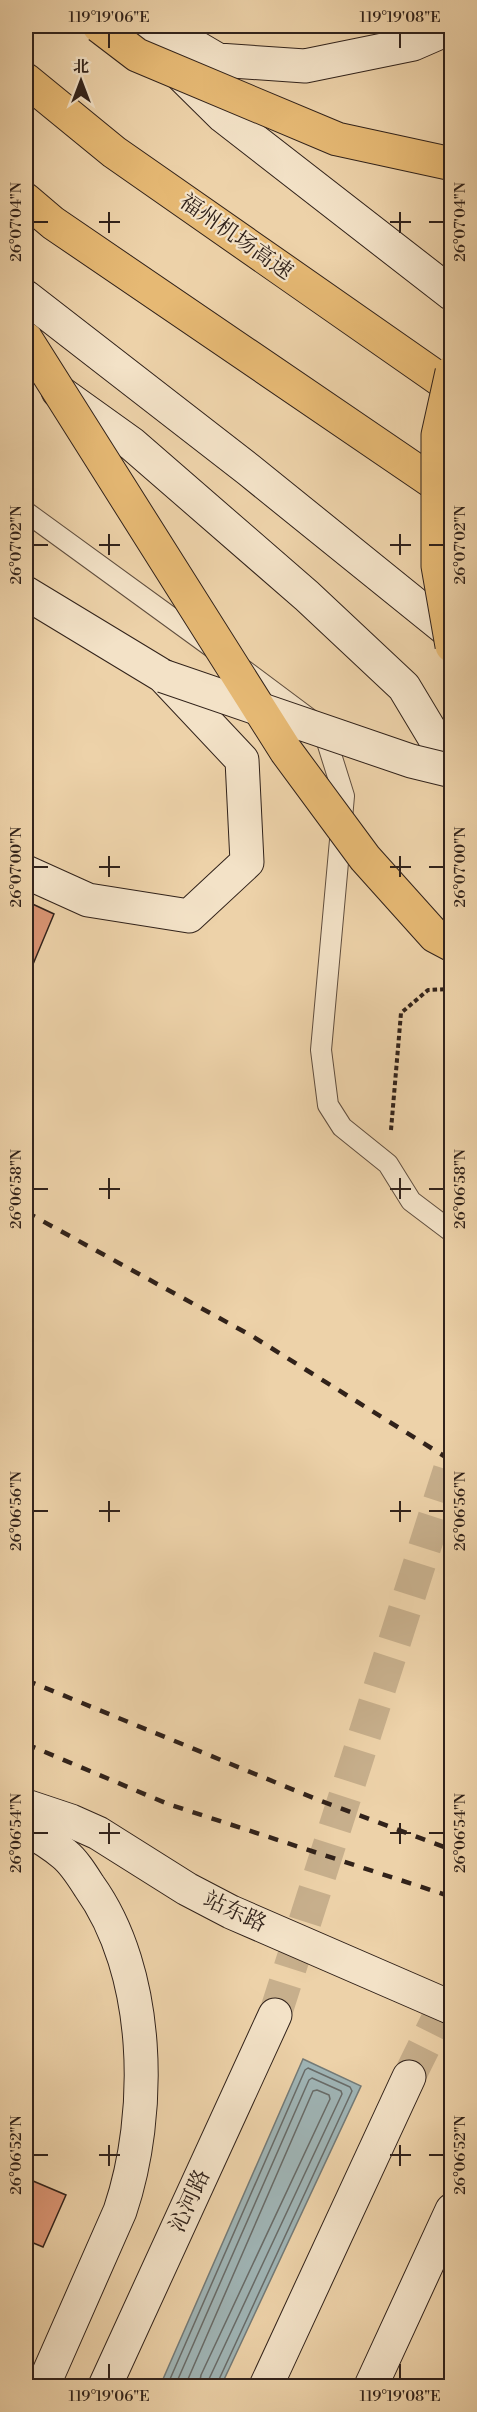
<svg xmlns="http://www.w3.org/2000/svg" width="477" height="2412" viewBox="0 0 477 2412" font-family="'Libre Bodoni','Noto Serif SC',serif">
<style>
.water{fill:#9fb4b5;stroke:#737a77;stroke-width:1.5}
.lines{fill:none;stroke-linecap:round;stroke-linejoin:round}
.shore{stroke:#686b68;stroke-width:1.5}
.building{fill:#db9574;stroke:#31221a;stroke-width:1.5}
.secondary-tunnel{stroke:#c7af8c;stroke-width:33;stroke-dasharray:33 16;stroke-linecap:butt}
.lane-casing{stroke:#604e3e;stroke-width:22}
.secondary-casing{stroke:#31221a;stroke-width:35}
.highway-casing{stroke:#31221a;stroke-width:35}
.path{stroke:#31221a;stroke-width:4;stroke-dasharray:4.5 3;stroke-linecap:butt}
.lane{stroke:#f3e2c7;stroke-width:20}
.secondary{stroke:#f3e2c7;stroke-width:33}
.highway{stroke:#e6b974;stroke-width:33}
.rail{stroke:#31221a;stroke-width:4.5;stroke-dasharray:10 10;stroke-linecap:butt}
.secondary-bridge-casing{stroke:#31221a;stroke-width:35;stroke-linecap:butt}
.highway-bridge-casing{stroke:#31221a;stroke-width:35;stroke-linecap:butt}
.secondary-bridge{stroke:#f3e2c7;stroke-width:33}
.highway-bridge{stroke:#e6b974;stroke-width:33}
.ticks{fill:none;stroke:#31221a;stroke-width:2}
.labels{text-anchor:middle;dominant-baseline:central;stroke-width:4.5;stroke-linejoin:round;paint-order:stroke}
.street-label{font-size:22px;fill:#31221a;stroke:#f3e2c7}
.neatline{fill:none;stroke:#31221a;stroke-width:2}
.ticks-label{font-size:15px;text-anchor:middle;fill:#31221a}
</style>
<rect width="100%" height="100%" fill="#edd2a9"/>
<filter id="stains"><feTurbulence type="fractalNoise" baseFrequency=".00333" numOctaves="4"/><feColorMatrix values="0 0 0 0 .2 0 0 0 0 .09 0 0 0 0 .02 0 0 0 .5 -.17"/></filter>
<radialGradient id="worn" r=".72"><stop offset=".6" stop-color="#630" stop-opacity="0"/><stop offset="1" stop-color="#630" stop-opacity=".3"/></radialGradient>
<path class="water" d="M303,2059L361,2086L221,2386H160Z"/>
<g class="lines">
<g class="shore">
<path d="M167,2386L305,2070L308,2068L350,2087L352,2091L216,2386"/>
<path d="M175,2386L309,2080L312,2078L341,2091L342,2094L209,2379L208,2386"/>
<path d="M185,2386L313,2091L317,2090L329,2095L330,2099L201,2375L199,2386"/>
</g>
</g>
<g class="building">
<path d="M26,901L54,914L26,981Z"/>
<path d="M26,2178L66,2195L43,2247L26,2240Z"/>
</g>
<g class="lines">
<g class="secondary-tunnel">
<path d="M275,2015L452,1462"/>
<path d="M409,2077L452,1990"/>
</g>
<g class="lane-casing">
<g id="lane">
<path d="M26,512L213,648"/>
<path d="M244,670L323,729L344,796L321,1050L328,1105L342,1127L388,1164L411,1201L452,1232"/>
</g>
</g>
<g class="secondary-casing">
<g id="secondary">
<path d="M132,26L223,116L452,294"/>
<path d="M160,26L218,60L305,66L413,44L452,27"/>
<path d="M26,297L249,470L452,634"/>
<path d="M58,391L132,444L307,596L404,687L452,767"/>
<path d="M26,593L163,676L242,760L247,862L189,916L88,900L26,872"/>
<path d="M26,1806L71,1821L98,1833L187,1889L231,1912L452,2008"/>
<path d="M26,1829C39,1836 52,1844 64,1854C74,1862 82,1875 89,1886C151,1972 153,2113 120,2211L43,2386"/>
<path d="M105,2386L275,2015"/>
<path d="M266,2386L409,2077"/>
<path d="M371,2386L452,2210"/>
</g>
</g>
<g class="highway-casing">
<g id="highway">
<path d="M26,80L114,152L452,388"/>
<path d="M26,200L53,223L452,495"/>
</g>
</g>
<path class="path" d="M391,1130L401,1013L428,990L452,989"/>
<use href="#lane" class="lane"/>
<use href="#secondary" class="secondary"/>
<use href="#highway" class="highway"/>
<g class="rail">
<path d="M26,1212L252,1336L452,1461"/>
<path d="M26,1680L316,1799L452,1850"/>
<path d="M26,1744L168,1804L452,1897"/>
</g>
<g class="secondary-bridge-casing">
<path id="secondary-bridge" d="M163,676L411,761L452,771"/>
</g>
<g class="highway-bridge-casing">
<g id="highway-bridge">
<path d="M99,26L137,55L337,139L452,164"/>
<path d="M26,339L286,751L365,858L435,936L452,945"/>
<path d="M452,372L438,435V566L452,646"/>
</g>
</g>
<use href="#secondary-bridge" class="secondary-bridge"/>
<use href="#highway-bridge" class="highway-bridge"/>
</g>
<path class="ticks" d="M109,33V48M400,33V48M109,212V233M400,212V233M33,222H48M99,222H120M390,222H411M429,222H444M109,534V555M400,534V555M33,545H48M99,545H120M390,545H411M429,545H444M109,856V877M400,856V877M33,867H48M99,867H120M390,867H411M429,867H444M109,1178V1199M400,1178V1199M33,1189H48M99,1189H120M390,1189H411M429,1189H444M109,1501V1522M400,1501V1522M33,1511H48M99,1511H120M390,1511H411M429,1511H444M109,1823V1844M400,1823V1844M33,1833H48M99,1833H120M390,1833H411M429,1833H444M109,2145V2166M400,2145V2166M33,2155H48M99,2155H120M390,2155H411M429,2155H444M109,2364V2379M400,2364V2379"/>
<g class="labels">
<g class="street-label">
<text transform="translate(236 237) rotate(35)">福州机场高速</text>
<text transform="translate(235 1912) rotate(25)">站东路</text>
<text transform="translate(190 2201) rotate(-65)">沁河路</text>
</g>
</g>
<rect width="477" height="2412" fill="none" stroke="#edd2a9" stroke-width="66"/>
<g transform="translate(81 81)" stroke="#f3e2c7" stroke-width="4.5" paint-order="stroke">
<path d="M0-4.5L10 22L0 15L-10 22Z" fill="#31221a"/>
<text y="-9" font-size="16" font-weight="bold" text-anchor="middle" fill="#31221a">北</text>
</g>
<rect x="33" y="33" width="411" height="2346" class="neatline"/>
<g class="ticks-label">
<text x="109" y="22">119°19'06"E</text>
<text x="400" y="22">119°19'08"E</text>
<text transform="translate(16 222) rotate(-90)" y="5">26°07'04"N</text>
<text transform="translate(460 222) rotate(-90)" y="5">26°07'04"N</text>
<text transform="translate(16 545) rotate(-90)" y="5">26°07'02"N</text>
<text transform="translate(460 545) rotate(-90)" y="5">26°07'02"N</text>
<text transform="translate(16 867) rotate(-90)" y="5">26°07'00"N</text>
<text transform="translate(460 867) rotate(-90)" y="5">26°07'00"N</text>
<text transform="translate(16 1189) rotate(-90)" y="5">26°06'58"N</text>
<text transform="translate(460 1189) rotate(-90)" y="5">26°06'58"N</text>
<text transform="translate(16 1511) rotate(-90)" y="5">26°06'56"N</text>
<text transform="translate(460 1511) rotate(-90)" y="5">26°06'56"N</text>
<text transform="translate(16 1833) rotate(-90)" y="5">26°06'54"N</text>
<text transform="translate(460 1833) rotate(-90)" y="5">26°06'54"N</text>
<text transform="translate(16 2155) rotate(-90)" y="5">26°06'52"N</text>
<text transform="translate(460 2155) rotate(-90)" y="5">26°06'52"N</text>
<text x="109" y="2401">119°19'06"E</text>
<text x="400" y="2401">119°19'08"E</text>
</g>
<rect width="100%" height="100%" filter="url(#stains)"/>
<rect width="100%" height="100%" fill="url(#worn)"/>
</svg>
